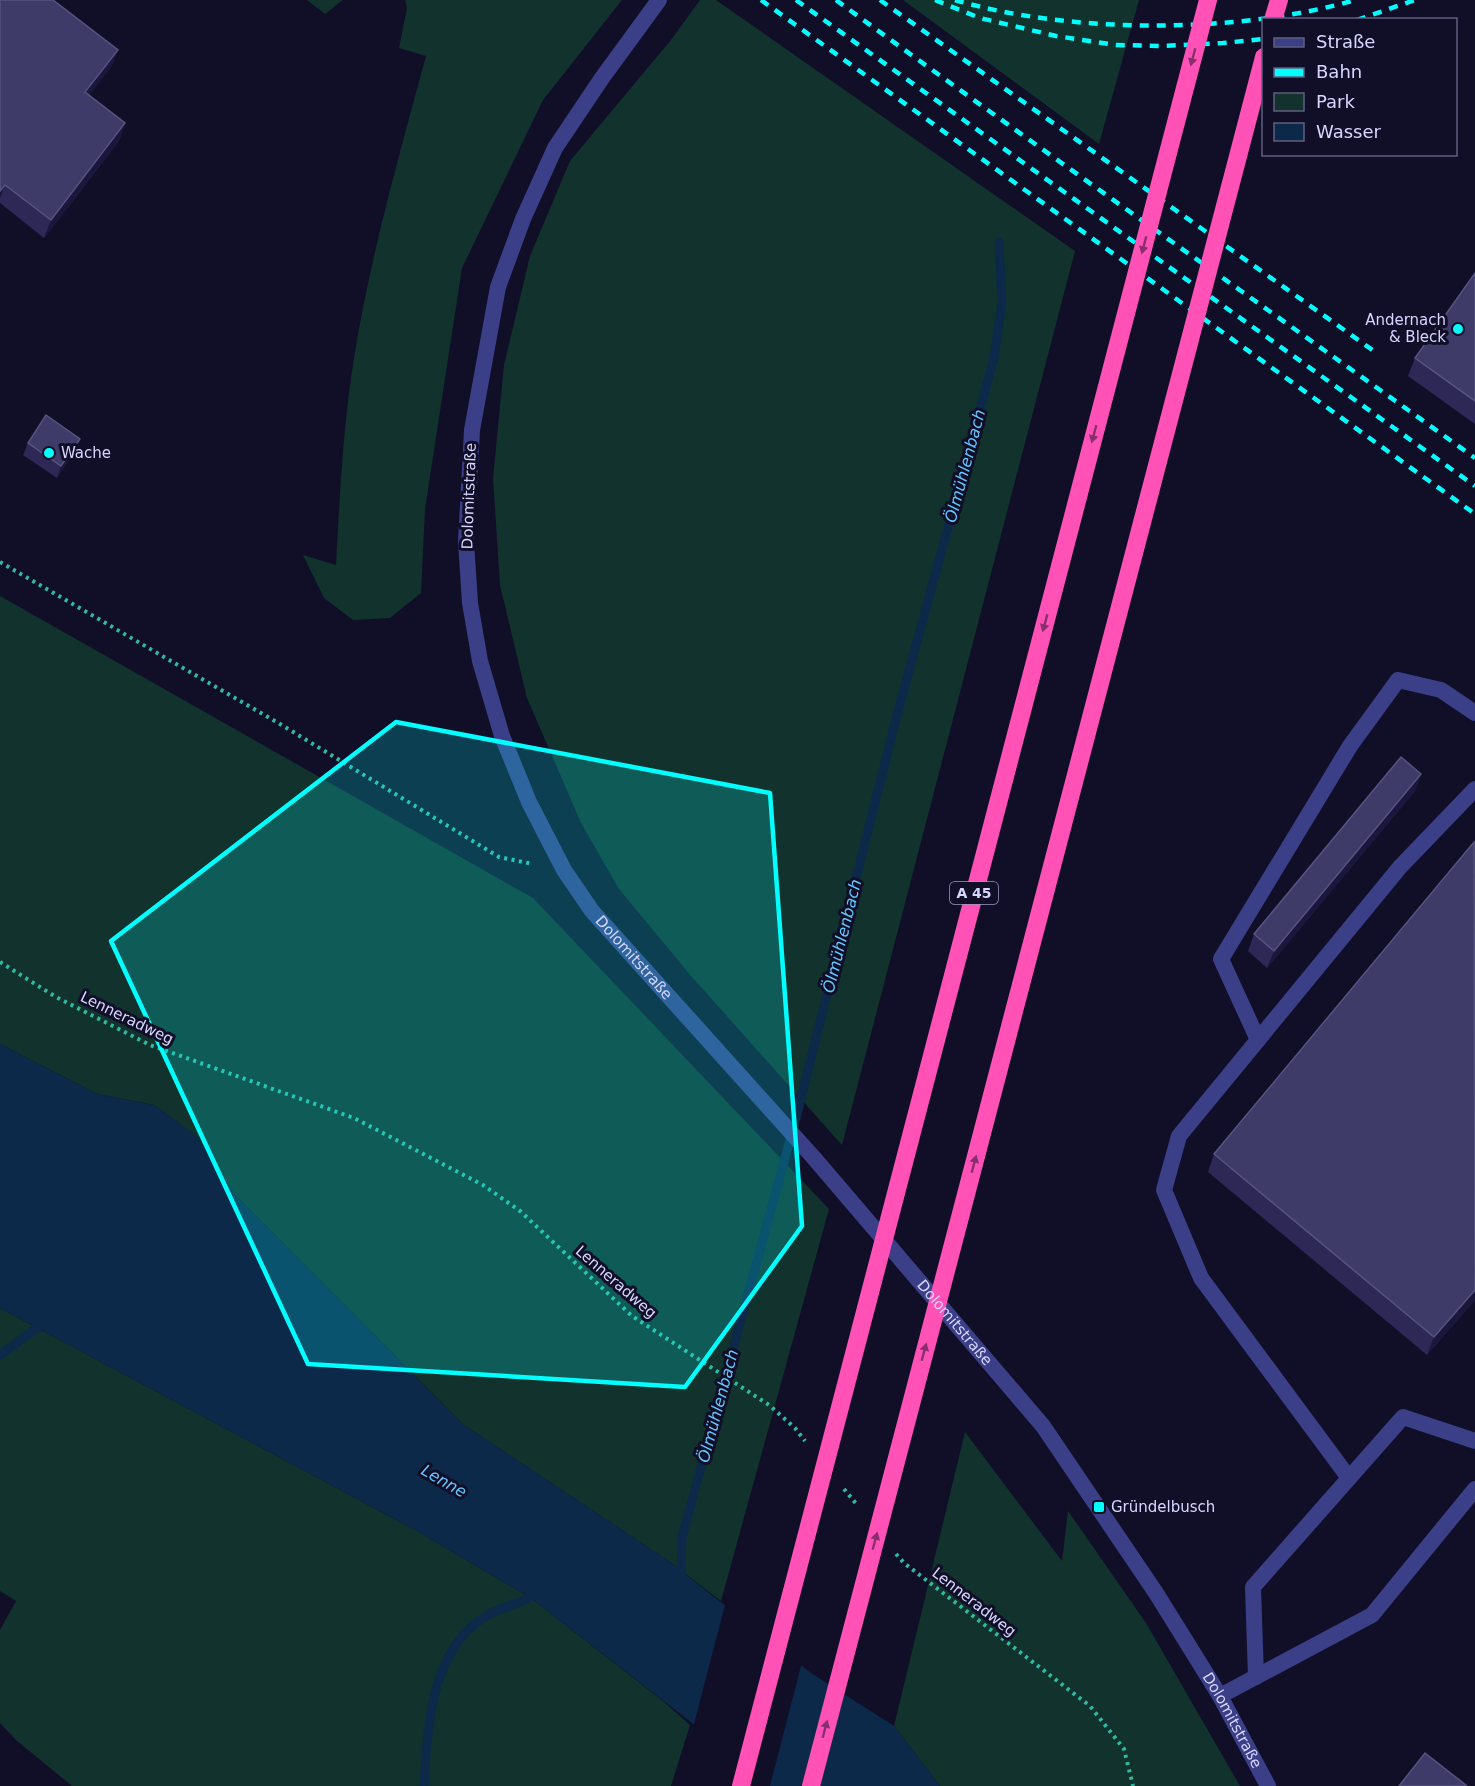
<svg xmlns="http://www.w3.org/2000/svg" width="1475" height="1786" viewBox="0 0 1475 1786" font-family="'DejaVu Sans',sans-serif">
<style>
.green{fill:#12322d}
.water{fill:#0c294a}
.pier{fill:#110f28}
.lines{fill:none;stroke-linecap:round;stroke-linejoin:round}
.stream{stroke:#0c294a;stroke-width:9}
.path{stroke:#2ebba4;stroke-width:4;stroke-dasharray:3 4.5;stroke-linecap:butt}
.service{stroke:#3a3f87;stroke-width:16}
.tertiary{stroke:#3a3f87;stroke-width:16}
.rail{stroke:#02ffff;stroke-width:4.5;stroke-dasharray:9 8;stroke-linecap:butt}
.motorway-bridge{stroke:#ff51b6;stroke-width:18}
.wall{fill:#2d2856}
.shaded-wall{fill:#1a163c}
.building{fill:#3f3b68;stroke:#575380;stroke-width:1.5}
.oneway{fill:#88306f}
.marked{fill:#02ffff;fill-opacity:0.2;stroke:#02ffff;stroke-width:4.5;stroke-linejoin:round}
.poi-dot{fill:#02ffff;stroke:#110f28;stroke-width:2}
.labels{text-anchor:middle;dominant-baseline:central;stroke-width:6;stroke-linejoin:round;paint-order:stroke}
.shield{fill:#110f28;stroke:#9c9abe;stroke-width:1.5}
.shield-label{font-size:14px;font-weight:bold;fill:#d7d6ff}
.poi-label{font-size:15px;fill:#d7d6ff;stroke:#110f28;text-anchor:start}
.street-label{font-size:15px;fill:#d7d6ff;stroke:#110f28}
.water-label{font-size:16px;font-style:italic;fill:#64c7ff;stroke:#110f28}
</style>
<rect width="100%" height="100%" fill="#110f28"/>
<g class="green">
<path d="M307,0H343L325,14Z"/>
<path d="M405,0H622L543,100L462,268L425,509L421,593L390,618L353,620L324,598L303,555L336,565C339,508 342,449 349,393C364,278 396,167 426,56L399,48L407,8Z"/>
<path d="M700,0H716L1075,251L842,1145L691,976L619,889L581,823L527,698L500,585L493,478L504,365L530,256L570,161L671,40Z"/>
<path d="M903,0H1139L1099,144Z"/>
<path d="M0,596L533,898L829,1209L721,1601L670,1562L464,1425L235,1195L196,1136L154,1105L97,1094L0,1044Z"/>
<path d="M0,1308L419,1532L531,1598L663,1701L690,1725L671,1786H72L16,1740L0,1723V1630L16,1601L0,1591Z"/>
<path d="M965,1432L1062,1561L1068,1511L1146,1623L1240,1786H940L894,1726Z"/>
</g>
<path class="water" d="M0,1044L97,1094L154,1105L197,1136L235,1195L464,1425L670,1562L811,1673L894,1726L940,1786H755L701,1730L531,1598L419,1532L0,1308Z"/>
<path class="pier" d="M726,1601L802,1662L770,1786H751L693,1728Z"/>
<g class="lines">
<g class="stream">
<path d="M0,1355L44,1323"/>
<path d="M678,1581L681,1572L682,1537L797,1114L897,715L994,358L1002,302L999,242"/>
<path d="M424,1786C428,1727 430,1648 488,1615C504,1606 523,1603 539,1593"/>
</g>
<g class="path">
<path d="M0,562L280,724L499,857L533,864"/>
<path d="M0,962L56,997L150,1045L354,1118L483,1185L520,1211L632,1316L769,1405L795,1428L805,1441"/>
<path d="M844,1489L858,1506"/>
<path d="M896,1554L904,1563L1090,1706L1124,1749L1133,1786"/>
</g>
<g class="service">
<path d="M1258,1040L1221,959L1350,746L1398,680L1441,690L1475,713"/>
<path d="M1349,1478L1201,1278L1164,1190L1179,1136L1400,867L1475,789"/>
<path d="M1256,1677L1253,1587L1403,1417L1475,1441"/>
<path d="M1220,1696L1372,1615L1475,1489"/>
</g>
<path class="tertiary" id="s1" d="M659,0L602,78L555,148L523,219L498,287L472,430L466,542L470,603L480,661L502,736L529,802L564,870L592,911L814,1158L1043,1426L1156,1593L1220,1696L1268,1786"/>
<g class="rail">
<path d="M761,0L1475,514"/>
<path d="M796,0L1475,486"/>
<path d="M836,0C1048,155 1262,305 1475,458"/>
<path d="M880,0L1378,354"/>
<path d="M935,0L980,18L1056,36L1116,45L1161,46L1223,43L1264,39"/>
<path d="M955,0C1070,34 1239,34 1355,0"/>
<path d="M1357,20L1415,0"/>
</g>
<g class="motorway-bridge">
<path d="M1273,20L1279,0"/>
<path d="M741,1786L1208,0"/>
<path d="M811,1786L1264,57"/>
</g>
</g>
<g class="wall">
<path d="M0,0L118,50L111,67L89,95L125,123L119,141L44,238L0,203Z"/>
<path d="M1475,273V424L1408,376L1415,358Z"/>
<path d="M28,443L75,451L57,478L23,455Z"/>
<path d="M1421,774L1415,791L1267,968L1248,951L1254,934Z"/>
<path d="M1214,1154L1475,1300L1427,1355L1208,1172Z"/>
</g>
<g class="shaded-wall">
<path d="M118,50L111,67L78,110L85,92Z"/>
<path d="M125,123L119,141L44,238L51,220Z"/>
<path d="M5,185L0,198V191Z"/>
<path d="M80,439L75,451L57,478L61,466Z"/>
<path d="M1421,774L1415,791L1267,968L1274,951Z"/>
<path d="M1475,1290V1300L1427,1355L1434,1337Z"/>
</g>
<g class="building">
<path d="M0,0H53L118,50L85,92L125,123L51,220L5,185L0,191Z"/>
<path d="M1475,273V401L1415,358Z"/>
<path d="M46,415L80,439L61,466L28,443Z"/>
<path d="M1401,757L1421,774L1274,951L1254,934Z"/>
<path d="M1474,842L1475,1290L1434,1337L1214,1154Z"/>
<path d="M1425,1753L1467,1786H1399Z"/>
</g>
<defs><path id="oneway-solid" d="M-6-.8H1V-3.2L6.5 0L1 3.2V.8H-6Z" transform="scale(1.5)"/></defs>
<g class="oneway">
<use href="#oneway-solid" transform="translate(1193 57) rotate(105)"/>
<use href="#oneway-solid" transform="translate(1144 245) rotate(105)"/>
<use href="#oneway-solid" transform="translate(1094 434) rotate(105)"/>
<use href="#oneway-solid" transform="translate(1045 623) rotate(105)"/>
<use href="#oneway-solid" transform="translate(974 1164) rotate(-75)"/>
<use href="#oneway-solid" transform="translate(924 1352) rotate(-75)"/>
<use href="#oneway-solid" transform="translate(875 1541) rotate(-75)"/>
<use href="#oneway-solid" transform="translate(825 1729) rotate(-75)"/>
</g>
<path class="marked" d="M396,722L770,793L802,1226L685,1387L308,1364L111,941Z"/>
<g class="poi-dot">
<circle cx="1458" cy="329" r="6"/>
<circle cx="49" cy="453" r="6"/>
<rect x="1093" y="1501" width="12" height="12" rx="3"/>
</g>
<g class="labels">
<rect class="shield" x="950" y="882" width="48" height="22" rx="4.5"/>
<g class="shield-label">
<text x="974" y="893">A 45</text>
</g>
<g class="poi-label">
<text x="1446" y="320" text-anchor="end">Andernach<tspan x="1446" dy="17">&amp; Bleck</tspan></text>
<text x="61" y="453">Wache</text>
<text x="1111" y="1507">Gründelbusch</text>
</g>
<g class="street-label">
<text transform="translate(469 496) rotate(-88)">Dolomitstraße</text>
<text stroke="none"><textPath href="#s1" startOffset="1047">Dolomitstraße</textPath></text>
<text transform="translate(127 1018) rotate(26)">Lenneradweg</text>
<text transform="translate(616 1282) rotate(41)">Lenneradweg</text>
<text stroke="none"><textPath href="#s1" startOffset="1533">Dolomitstraße</textPath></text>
<text transform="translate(974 1602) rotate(38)">Lenneradweg</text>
<text stroke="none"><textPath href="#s1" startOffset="2019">Dolomitstraße</textPath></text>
</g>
<g class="water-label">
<text transform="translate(965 466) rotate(-75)">Ölmühlenbach</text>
<text transform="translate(842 936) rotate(-76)">Ölmühlenbach</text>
<text transform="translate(718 1406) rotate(-75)">Ölmühlenbach</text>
<text transform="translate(444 1481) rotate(30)">Lenne</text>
</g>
</g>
<rect x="1262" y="18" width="195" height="138" fill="#110f28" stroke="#605f7e" stroke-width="1.5"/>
<rect x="1274" y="38" width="30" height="9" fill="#3a3f87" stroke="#605f7e" stroke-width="1.5"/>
<text x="1316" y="48" font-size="18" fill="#d7d6ff">Straße</text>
<rect x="1274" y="68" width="30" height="9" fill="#02ffff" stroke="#605f7e" stroke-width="1.5"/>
<text x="1316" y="78" font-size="18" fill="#d7d6ff">Bahn</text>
<rect x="1274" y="93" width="30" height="18" fill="#12322d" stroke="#605f7e" stroke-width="1.5"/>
<text x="1316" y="108" font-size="18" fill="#d7d6ff">Park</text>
<rect x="1274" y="123" width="30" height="18" fill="#0c294a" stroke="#605f7e" stroke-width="1.5"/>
<text x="1316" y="138" font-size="18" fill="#d7d6ff">Wasser</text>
</svg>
